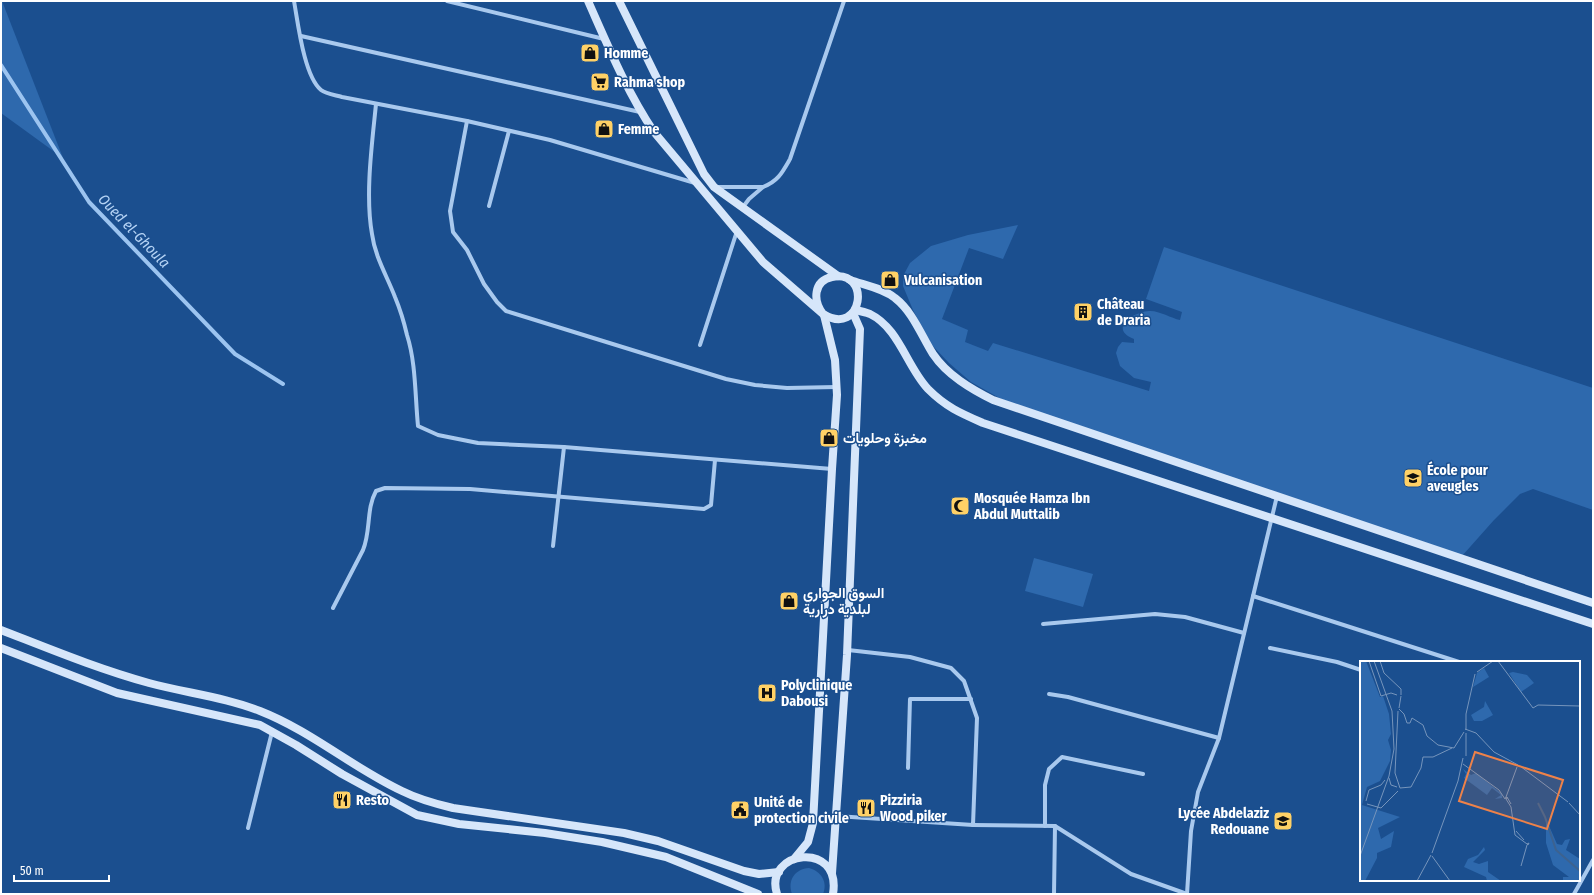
<svg xmlns="http://www.w3.org/2000/svg" width="1594" height="895" viewBox="0 0 1594 895" font-family="'Fira Sans Condensed',Vazirmatn,sans-serif">
<style>
.green{fill:#2e69ad}
.lines{fill:none;stroke-linecap:round;stroke-linejoin:round}
.stream{stroke:#9cc4f0;stroke-width:4}
.street{stroke:#a9c9ee;stroke-width:4}
.secondary{stroke:#d6e6fa;stroke-width:8}
.labels{text-anchor:middle;dominant-baseline:central;stroke-width:3;stroke-linejoin:round;paint-order:stroke}
.poi-label{font-size:14px;font-weight:bold;fill:#fff;stroke:#1b4f8f;text-anchor:start}
.water-label{font-size:15px;font-style:italic;fill:#b5d3f5;stroke:#1b4f8f}
.inset-river{fill:none;stroke:#3c6290;stroke-width:2}
.inset-road{fill:none;stroke:#7695bc;stroke-width:1}
.view{fill:#ee8249;fill-opacity:0.15;stroke:#ee8249;stroke-width:2}
.inset-edge{fill:none;stroke:#fff;stroke-width:2}
</style>
<rect width="100%" height="100%" fill="#1b4f8f"/>
<g class="green">
<path d="M1,1H2L63,158L1,113Z"/>
<path d="M1018,225L1003,259L969,248L942,319L968,330L965,342L988,351L993,343L1149,391L1151,382L1134,378L1120,366L1116,353L1118,347L1122,342L1134,343V339C1108,329 1133,312 1149,311C1158,310 1171,318 1180,320L1182,312L1146,299L1164,247L1593,388V510L1533,489L1520,494L1494,520L1462,556L1003,400L971,382L949,363L930,343L913,310L903,286V276L910,263L931,246L968,235Z"/>
<path d="M1034,558L1093,574L1083,607L1025,591Z"/>
<path d="M809,868C821,871 828,882 823,894H792C787,880 795,869 809,868Z"/>
</g>
<g class="lines">
<path class="stream" d="M1,65L89,202L235,354L283,384"/>
<g class="street">
<path d="M294,1C298,23 304,76 321,90C326,94 335,95 342,97L467,121L550,140L695,183"/>
<path d="M447,1L604,39"/>
<path d="M301,36L640,112"/>
<path d="M376,104C372,144 365,195 372,234C375,257 387,276 395,297C400,309 404,322 407,335C416,363 415,396 418,426L438,435L478,443L564,447L832,469"/>
<path d="M467,121L450,211L453,232L467,250L484,284L497,302L506,311L726,379L755,385L787,388L836,387"/>
<path d="M716,187H763L749,199L743,207"/>
<path d="M763,187C778,181 782,173 790,159L844,1"/>
<path d="M489,206L509,131"/>
<path d="M700,345L737,231"/>
<path d="M553,546L564,447"/>
<path d="M1253,596L1459,662"/>
<path d="M333,608L363,550C371,531 366,509 376,491L385,488L470,489L704,509L711,505L715,460"/>
<path d="M1043,624L1155,614L1185,617L1244,633"/>
<path d="M1270,648L1337,662L1361,670"/>
<path d="M1049,694L1068,697L1219,738"/>
<path d="M908,768L910,699H971"/>
<path d="M836,816L973,825L977,718L964,681L951,668L910,657L848,650"/>
<path d="M973,825L1055,826L1131,874L1187,894"/>
<path d="M1045,826V785L1049,769L1062,757L1143,774"/>
<path d="M248,828L272,732"/>
<path d="M1054,894L1055,826"/>
<path d="M1187,894L1191,831L1198,792L1219,738L1277,496"/>
<path d="M1574,894L1593,860"/>
</g>
<g class="secondary">
<path d="M588,1C608,46 627,92 654,132L763,262L823,314C863,338 872,269 832,277C813,281 813,301 823,314"/>
<path d="M619,1L704,174L714,187L838,276"/>
<path d="M850,280C864,285 883,288 895,298C913,312 921,335 933,354C947,375 971,389 993,400L1593,603"/>
<path d="M855,310C860,311 865,312 870,314C899,328 907,367 928,389C946,407 960,413 983,423L1593,624"/>
<path d="M1,630C50,649 98,669 149,683C186,693 225,697 260,711C311,731 353,768 402,791C418,799 436,804 453,808L624,833L658,841L744,871L759,874L779,872"/>
<path d="M1,648L117,693L260,725L296,745L342,774L417,815L459,824L545,833L602,842L666,857L758,894"/>
<path d="M794,859L808,842L813,823L832,469L837,395L835,360L824,315"/>
<path d="M832,873L847,655L860,329L853,313"/>
<path d="M777,894C763,850 842,840 833,894"/>
</g>
</g>
<defs>
<g id="shop-square" transform="scale(1)"><rect x="-9" y="-9" width="18" height="18" rx="4" fill="#ffd166" stroke="#1b4f8f"/><path d="M-5-2.5h2.3a2.7 3.5 0 0 1 5.4 0H5L5.5 6h-11ZM-1.5-2.5h3a1.5 2.3 0 0 0-3 0Z" fill="#111"/></g>
<g id="supermarket-square" transform="scale(1)"><rect x="-9" y="-9" width="18" height="18" rx="4" fill="#ffd166" stroke="#1b4f8f"/><path d="M-6-5.5h2.5l.6 2H6L4.5 2H-2.5L-4.4-4H-6ZM-1.5 3.2a1.3 1.3 0 1 0 .1 0ZM3 3.2a1.3 1.3 0 1 0 .1 0Z" fill="#111"/></g>
<g id="building-square" transform="scale(1)"><rect x="-9" y="-9" width="18" height="18" rx="4" fill="#ffd166" stroke="#1b4f8f"/><path d="M-4-6H4V6H1V3H-1V6H-4ZM-2.5-4.3h1.7v1.8h-1.7ZM.8-4.3h1.7v1.8H.8ZM-2.5-1h1.7V.8h-1.7ZM.8-1h1.7V.8H.8Z" fill="#111"/></g>
<g id="school-square" transform="scale(1)"><rect x="-9" y="-9" width="18" height="18" rx="4" fill="#ffd166" stroke="#1b4f8f"/><path d="M0-5L7-2L0 1L-7-2ZM-4 1L0 2.5L4 1V4Q0 6-4 4Z" fill="#111"/></g>
<g id="mosque-square" transform="scale(1)"><rect x="-9" y="-9" width="18" height="18" rx="4" fill="#ffd166" stroke="#1b4f8f"/><path d="M3.5-4.9A6 6 0 1 0 3.5 4.9A5 5 0 1 1 3.5-4.9Z" fill="#111"/></g>
<g id="hospital-square" transform="scale(1)"><rect x="-9" y="-9" width="18" height="18" rx="4" fill="#ffd166" stroke="#1b4f8f"/><path d="M-5-5h3v3.5h4V-5h3V5h-3V1.5h-4V5h-3Z" fill="#111"/></g>
<g id="restaurant-square" transform="scale(1)"><rect x="-9" y="-9" width="18" height="18" rx="4" fill="#ffd166" stroke="#1b4f8f"/><path d="M-5-6h1v4h1v-4h1v4h1v-4h1v5L-1.5 .5V6h-2V.5L-5-1ZM5-6V6H3V1.5H1.5Q1.5-4 5-6Z" fill="#111"/></g>
<g id="civic-square" transform="scale(1)"><rect x="-9" y="-9" width="18" height="18" rx="4" fill="#ffd166" stroke="#1b4f8f"/><path d="M-.6-6.5H3V-4.5H.6V-3L4-1V1h2V6H-6V1h2V-1L-.6-3ZM-1.2 2.5V6h2.4V2.5Z" fill="#111"/></g>
</defs>
<g fill-rule="evenodd">
<use href="#shop-square" x="590" y="53"/>
<use href="#supermarket-square" x="600" y="82"/>
<use href="#shop-square" x="604" y="129"/>
<use href="#shop-square" x="890" y="280"/>
<use href="#building-square" x="1083" y="312"/>
<use href="#shop-square" x="829" y="438"/>
<use href="#school-square" x="1413" y="478"/>
<use href="#mosque-square" x="960" y="506"/>
<use href="#shop-square" x="789" y="601"/>
<use href="#hospital-square" x="767" y="693"/>
<use href="#restaurant-square" x="342" y="800"/>
<use href="#restaurant-square" x="866" y="808"/>
<use href="#civic-square" x="740" y="810"/>
<use href="#school-square" x="1283" y="821"/>
</g>
<g class="labels">
<g class="poi-label">
<text x="604" y="53">Homme</text>
<text x="614" y="82">Rahma shop</text>
<text x="618" y="129">Femme</text>
<text x="904" y="280">Vulcanisation</text>
<text x="1097" y="304">Château<tspan x="1097" dy="16">de Draria</tspan></text>
<text x="843" y="438">مخبزة وحلويات</text>
<text x="1427" y="470">École pour<tspan x="1427" dy="16">aveugles</tspan></text>
<text x="974" y="498">Mosquée Hamza Ibn<tspan x="974" dy="16">Abdul Muttalib</tspan></text>
<text x="803" y="593">السوق الجواري<tspan x="803" dy="16">لبلدية درارية</tspan></text>
<text x="781" y="685">Polyclinique<tspan x="781" dy="16">Dabousi</tspan></text>
<text x="356" y="800">Resto</text>
<text x="880" y="800">Pizziria<tspan x="880" dy="16">Wood piker</tspan></text>
<text x="754" y="802">Unité de<tspan x="754" dy="16">protection civile</tspan></text>
<text x="1269" y="813" text-anchor="end">Lycée Abdelaziz<tspan x="1269" dy="16">Redouane</tspan></text>
</g>
<g class="water-label">
<text transform="translate(134 231) rotate(46)">Oued el-Ghoula</text>
</g>
</g>
<g transform="translate(1360 661)">
<rect width="220" height="220" fill="#1b4f8f"/>
<path d="M0,0H6L20,36L23,35L29,53L31,73L28,79L31,89L30,100L20,120L7,126L2,144L40,156L18,167L21,178L34,170L31,186L17,192V197L5,220H0ZM124,7L129,16L113,26L117,12ZM153,11L167,14L174,22L161,31L149,12ZM125,40L133,54L122,60H114L111,54L124,46ZM103,108L111,114L116,112L142,133V137L135,138L141,134L132,127L127,134L104,117L106,113ZM186,158L197,183L202,184L205,179L210,178L206,189L220,198V220H203V216H209L193,204L186,182ZM124,186L125,189L113,201L119,203L128,200V211L141,220H127L126,216L104,206L108,198L118,194Z" fill="#2e69ad"/>
<path class="inset-river" d="M178,142L185,156L196,189L220,210"/>
<path class="inset-road" d="M9,0L21,35L31,32L37,34M20,0L24,12L41,28V34M138,0L173,47L178,44L220,45M117,11L133,0M39,47L41,35M39,48L44,53L47,62H50L52,57L63,64L67,75L78,84L94,87L104,71M38,50L35,112L40,127M105,68L116,72L134,91L158,104M106,69V53L115,13M106,72V95M103,103L139,129L145,138M160,105L208,141M29,117L31,124L37,126M40,127L51,126L61,107L63,96H73L92,87M146,136L157,106M147,136L145,137L147,138V136L151,143M146,138L151,146L155,174L167,183L169,182L168,184L167,183M6,140L9,129L21,124L25,119M209,142L220,154M7,143L21,147L38,130M156,170L164,179M72,192L98,120L103,97M0,195L29,115L34,88L32,50L14,0M72,195L90,220M161,205L167,184M57,220L71,194"/>
<path class="view" d="M115,91L203,119L187,168L99,140Z"/>
<rect width="220" height="220" class="inset-edge"/>
</g>
<rect width="1594" height="895" fill="none" stroke="#ffffff" stroke-width="4"/>
<path d="M14 875v6h95v-6" fill="none" stroke="#ffffff" stroke-width="2"/>
<text x="20" y="875" font-size="12" fill="#ffffff" stroke="#1b4f8f" stroke-width="3" paint-order="stroke">50 m</text>
</svg>
